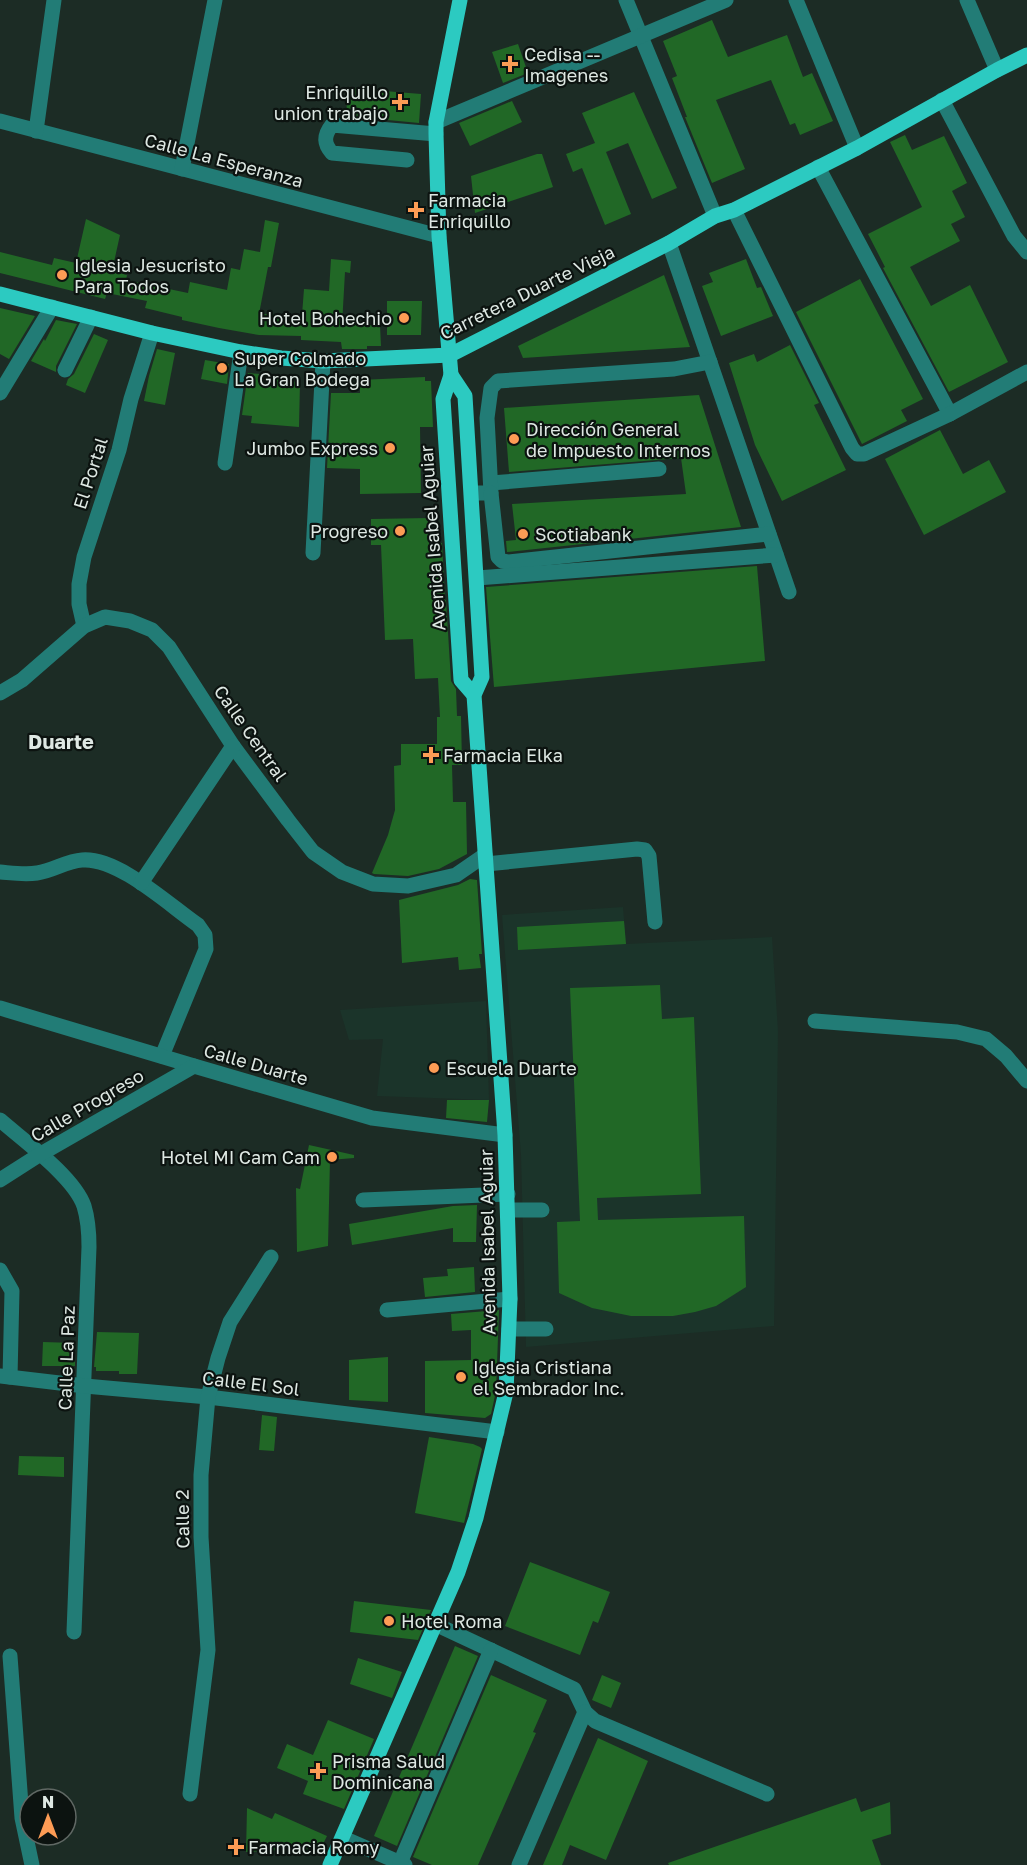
<svg xmlns="http://www.w3.org/2000/svg" width="1027" height="1865" viewBox="0 0 1027 1865" font-family="'Golos Text',sans-serif">
<style>
.built{fill:#1b342a}
.building{fill:#216826}
.lines{fill:none;stroke-linecap:round;stroke-linejoin:round}
.minor{stroke:#227c76;stroke-width:15}
.major{stroke:#2ccac1;stroke-width:15}
.poi-dot{fill:#fd9c55;stroke:#0c1310;stroke-width:2}
.labels{text-anchor:middle;dominant-baseline:central;stroke-width:4.5;stroke-linejoin:round;paint-order:stroke}
.poi-label{font-size:18px;fill:#dee8e3;stroke:#0c1310;text-anchor:start}
.street-label{font-size:18px;fill:#dee8e3;stroke:#0c1310}
.neighbourhood-label{font-size:20px;font-weight:bold;fill:#dee8e3;stroke:#0c1310}
</style>
<rect width="100%" height="100%" fill="#1c2c25"/>
<g class="built">
<path d="M623,907L626,944L772,937L778,1031L774,1326L526,1347L521,1155L502,915Z"/>
<path d="M486,1001L489,1100L377,1096L383,1039L349,1040L340,1010Z"/>
</g>
<g class="building">
<path d="M712,20L728,57L787,35L803,77L812,73L833,121L800,135L795,123L790,125L771,80L716,100L745,169L712,183L685,117H687L672,78L677,76L663,41Z"/>
<path d="M518,44L528,73L503,83L492,52Z"/>
<path d="M348,88L421,94L419,123L346,116Z"/>
<path d="M634,92L677,188L652,199L628,143L606,152L631,214L605,225L582,168L573,172L566,154L595,143L582,113Z"/>
<path d="M512,101L522,122L470,146L459,123Z"/>
<path d="M905,135L912,150L944,136L967,183L952,191L965,217L951,224L960,241L910,267L931,306L970,285L1008,362L949,392L883,268L885,267L868,234L922,207L890,142Z"/>
<path d="M537,154H542L553,187L475,213L471,176Z"/>
<path d="M86,219L120,235L112,271L127,275L126,280L188,293L190,282L227,290L231,268L240,270L244,249L260,252L265,220L279,223L271,267H268L259,314L302,315L304,289L329,291L331,259L351,261L350,273L345,272L342,325H380L381,346H367V349H342L341,342L301,340V336L259,335L219,328L182,320V317L145,308L147,301L107,293L105,299L0,273V252L52,265L54,258L76,263Z"/>
<path d="M746,259L757,288L761,287L773,316L721,336L702,286L713,282L709,273Z"/>
<path d="M664,275L690,347L523,358L518,346Z"/>
<path d="M860,279L923,399L901,410L907,421L862,444L796,312Z"/>
<path d="M387,301H422L421,335H387Z"/>
<path d="M0,308L35,316L9,359L0,354Z"/>
<path d="M56,320L77,324L56,366V372L31,361L44,339L45,341Z"/>
<path d="M94,334L108,340L85,393L66,385L68,379L74,374Z"/>
<path d="M790,345L819,403L814,405L846,470L782,501L755,445L729,363L754,354L757,362Z"/>
<path d="M157,349L175,353L165,405L144,401L149,376Z"/>
<path d="M205,360L229,364L227,384L201,379Z"/>
<path d="M248,373L284,376V381L300,382L299,427L251,423L252,416L242,415Z"/>
<path d="M425,377V381H431L433,427H420L421,493L360,494V469L327,468L331,393H360V380Z"/>
<path d="M699,395L741,527L507,552L506,541L516,540L512,504L686,494L681,458L509,472L504,408Z"/>
<path d="M940,430L963,474L989,460L1006,492L924,535L885,459Z"/>
<path d="M429,518V544L442,543L445,600H446L451,681L456,689L457,716H461L462,765H452L453,802H466L467,854L439,869L408,876L374,874L372,873L388,835L395,810L394,766L401,765V744H437V717H440L438,678L415,679L413,639L385,640L381,545H371V519Z"/>
<path d="M757,566L765,661L494,687L486,587Z"/>
<path d="M470,879L477,880L482,954H479L481,968L459,970L458,957L402,963L399,900L458,885Z"/>
<path d="M624,921L626,944L518,950L517,927Z"/>
<path d="M660,985L662,1019L694,1017L701,1194L597,1198L598,1220L744,1216L746,1287L716,1306L695,1312L673,1316H631L592,1308L559,1293L557,1222L580,1221L570,988Z"/>
<path d="M447,1100H489L487,1122L446,1118Z"/>
<path d="M309,1145L354,1155V1158L330,1160L328,1246L297,1252L296,1188L300,1189Z"/>
<path d="M477,1205L476,1242H453V1228L352,1245L349,1224L453,1206Z"/>
<path d="M474,1267L475,1292L425,1297L423,1278L448,1276L447,1269Z"/>
<path d="M499,1310L496,1391L491,1414L485,1418L425,1413V1361L471,1360V1330L452,1331L451,1314Z"/>
<path d="M97,1332L139,1333L137,1374H119V1371H96V1367H94Z"/>
<path d="M43,1342L75,1343V1366H42Z"/>
<path d="M388,1357V1402L349,1400V1360Z"/>
<path d="M262,1415L277,1417L274,1451L259,1450Z"/>
<path d="M429,1437L473,1444L480,1447L482,1449L464,1523L415,1513Z"/>
<path d="M19,1456L64,1457V1477L18,1475Z"/>
<path d="M530,1562L610,1592L598,1623L593,1621L580,1655L505,1626Z"/>
<path d="M354,1601L431,1610L418,1640L350,1632Z"/>
<path d="M455,1646L478,1656L397,1846L374,1836Z"/>
<path d="M358,1658L402,1672L392,1698L350,1684Z"/>
<path d="M491,1675L547,1700L533,1732L536,1733L478,1865H432L413,1857Z"/>
<path d="M602,1675L621,1683L611,1708L592,1700Z"/>
<path d="M328,1720L374,1739L344,1809L303,1794L308,1781L277,1768L287,1744L313,1755Z"/>
<path d="M598,1738L648,1761L606,1860L570,1845L562,1865H543Z"/>
<path d="M856,1798L861,1812L890,1802L891,1834L872,1840L881,1865H669L668,1863Z"/>
<path d="M247,1808L272,1819L275,1813L327,1836L321,1848L246,1852Z"/>
</g>
<g class="lines">
<g class="minor">
<path d="M626,0L715,216"/>
<path d="M796,0L857,148"/>
<path d="M967,0L997,70"/>
<path d="M942,100L1014,236L1027,252"/>
<path d="M0,121L439,236"/>
<path d="M436,122L726,0"/>
<path d="M36,131L54,0"/>
<path d="M407,160L332,153C323,143 324,135 332,125L436,134"/>
<path d="M818,167L950,414"/>
<path d="M182,169L215,0"/>
<path d="M734,210L852,448L857,454H864L950,414L1027,372"/>
<path d="M669,243L789,592"/>
<path d="M65,370L91,317"/>
<path d="M0,393L52,307"/>
<path d="M225,463L241,352"/>
<path d="M491,483L659,469"/>
<path d="M472,493H491L487,418L491,388L498,381L674,369L710,362"/>
<path d="M491,493L498,557L502,561L508,562L769,534"/>
<path d="M313,553L323,361"/>
<path d="M477,578L776,555"/>
<path d="M84,626L79,604V584L84,557L119,450L131,399L152,333"/>
<path d="M0,693L22,680L84,626L105,617L130,621L152,630L169,647L233,746L288,820L313,852L342,872L373,884L408,886L456,875L485,855"/>
<path d="M486,864L637,849L645,850L649,856L655,922"/>
<path d="M0,872C12,873 25,875 37,873C53,871 66,861 82,860C118,857 169,905 198,925L205,935L206,949L162,1056"/>
<path d="M141,883L233,746"/>
<path d="M0,1008L194,1066L372,1118L505,1135"/>
<path d="M815,1021L957,1032L986,1039L1006,1056L1027,1081"/>
<path d="M0,1120C24,1141 74,1177 84,1206C88,1219 89,1233 89,1247L74,1632"/>
<path d="M0,1180L39,1155L194,1066"/>
<path d="M363,1200L508,1194"/>
<path d="M508,1210H542"/>
<path d="M0,1270L12,1291L10,1377"/>
<path d="M387,1310L510,1299"/>
<path d="M509,1329H546"/>
<path d="M0,1376L85,1386L208,1397L497,1432"/>
<path d="M435,1624L574,1689L585,1712L595,1721L767,1794"/>
<path d="M10,1656L22,1818L32,1865"/>
<path d="M190,1794L208,1650L201,1537V1475L208,1397L218,1358L230,1322L271,1257"/>
<path d="M343,1838L405,1865"/>
<path d="M400,1863L491,1650"/>
<path d="M519,1865L585,1712"/>
</g>
<g class="major">
<path d="M460,0L436,122V134L439,236L451,375L443,399L461,680L474,695"/>
<path d="M0,294L152,333L241,352L281,358L323,361L450,355L669,243L715,216L734,210L857,148L997,70L1027,55"/>
<path d="M330,1865L458,1572L476,1518L506,1392L510,1299L505,1135L474,695L482,677L465,396L451,375"/>
</g>
</g>
<g class="poi-dot">
<path d="M507 55h6v6h6v6h-6v6h-6v-6h-6v-6h6z"/>
<path d="M397 93h6v6h6v6h-6v6h-6v-6h-6v-6h6z"/>
<path d="M413 201h6v6h6v6h-6v6h-6v-6h-6v-6h6z"/>
<circle cx="62" cy="275" r="6"/>
<circle cx="404" cy="318" r="6"/>
<circle cx="222" cy="368" r="6"/>
<circle cx="514" cy="439" r="6"/>
<circle cx="390" cy="448" r="6"/>
<circle cx="400" cy="531" r="6"/>
<circle cx="523" cy="534" r="6"/>
<path d="M428 746h6v6h6v6h-6v6h-6v-6h-6v-6h6z"/>
<circle cx="434" cy="1068" r="6"/>
<circle cx="332" cy="1157" r="6"/>
<circle cx="461" cy="1377" r="6"/>
<circle cx="389" cy="1621" r="6"/>
<path d="M315 1762h6v6h6v6h-6v6h-6v-6h-6v-6h6z"/>
<path d="M233 1838h6v6h6v6h-6v6h-6v-6h-6v-6h6z"/>
</g>
<g class="labels">
<g class="poi-label">
<text x="524" y="54">Cedisa --<tspan x="524" dy="21">Imagenes</tspan></text>
<text x="388" y="92" text-anchor="end">Enriquillo<tspan x="388" dy="21">union trabajo</tspan></text>
<text x="428" y="200">Farmacia<tspan x="428" dy="21">Enriquillo</tspan></text>
<text x="74" y="265">Iglesia Jesucristo<tspan x="74" dy="21">Para Todos</tspan></text>
<text x="392" y="318" text-anchor="end">Hotel Bohechio</text>
<text x="234" y="358">Super Colmado<tspan x="234" dy="21">La Gran Bodega</tspan></text>
<text x="526" y="429">Dirección General<tspan x="526" dy="21">de Impuesto Internos</tspan></text>
<text x="378" y="448" text-anchor="end">Jumbo Express</text>
<text x="388" y="531" text-anchor="end">Progreso</text>
<text x="535" y="534">Scotiabank</text>
<text x="443" y="755">Farmacia Elka</text>
<text x="446" y="1068">Escuela Duarte</text>
<text x="320" y="1157" text-anchor="end">Hotel MI Cam Cam</text>
<text x="473" y="1367">Iglesia Cristiana<tspan x="473" dy="21">el Sembrador Inc.</tspan></text>
<text x="401" y="1621">Hotel Roma</text>
<text x="332" y="1761">Prisma Salud<tspan x="332" dy="21">Dominicana</tspan></text>
<text x="248" y="1847">Farmacia Romy</text>
</g>
<g class="street-label">
<text transform="translate(224 160) rotate(15)">Calle La Esperanza</text>
<text transform="translate(527 292) rotate(-26)">Carretera Duarte Vieja</text>
<text transform="translate(90 473) rotate(-72)">El Portal</text>
<text transform="translate(432 538) rotate(-94)">Avenida Isabel Aguiar</text>
<text transform="translate(251 733) rotate(55)">Calle Central</text>
<text transform="translate(256 1064) rotate(16)">Calle Duarte</text>
<text transform="translate(87 1105) rotate(-30)">Calle Progreso</text>
<text transform="translate(487 1242) rotate(-91)">Avenida Isabel Aguiar</text>
<text transform="translate(66 1358) rotate(-88)">Calle La Paz</text>
<text transform="translate(251 1383) rotate(7)">Calle El Sol</text>
<text transform="translate(182 1519) rotate(-91)">Calle 2</text>
</g>
<g class="neighbourhood-label">
<text x="61" y="741">Duarte</text>
</g>
</g>
<g transform="translate(48 1817)"><circle r="28" fill="#0c1310" stroke="#606864" stroke-width="1.5"/>
<path d="M0-4.5L10 22L0 15L-10 22Z" fill="#fd9c55"/>
<text y="-9" font-size="16" font-weight="bold" text-anchor="middle" fill="#dee8e3">N</text>
</g>
</svg>
